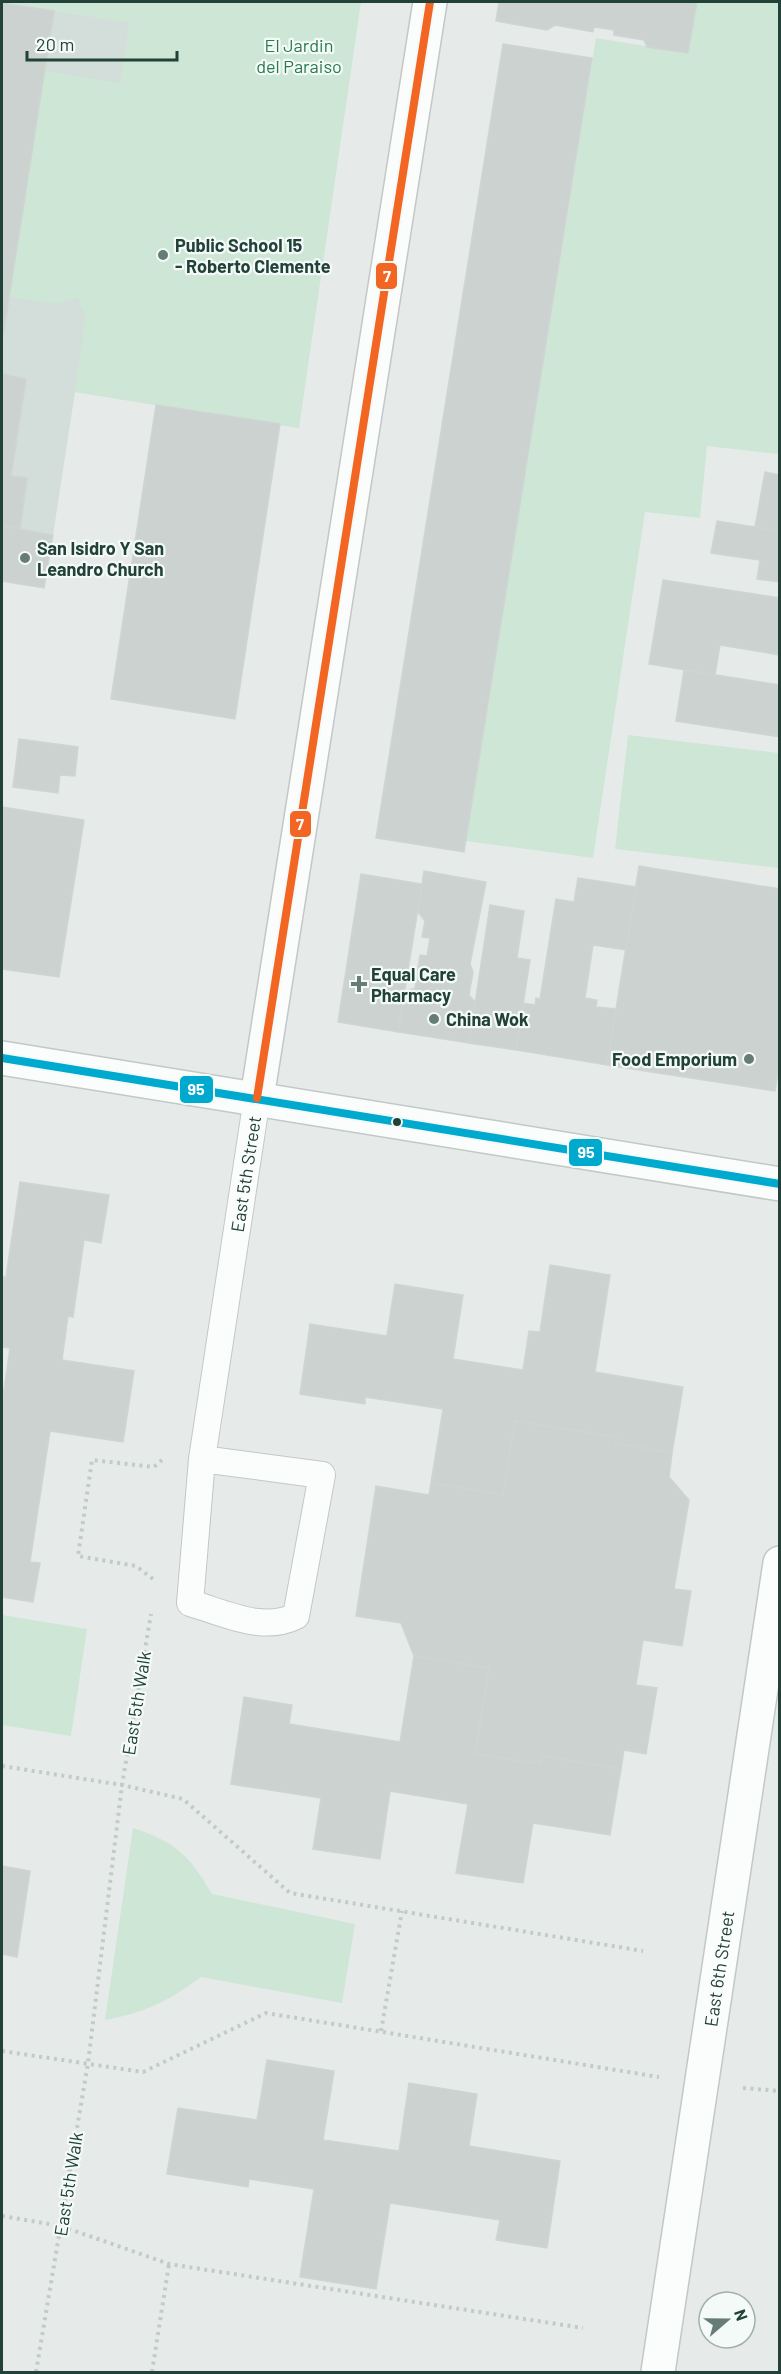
<svg xmlns="http://www.w3.org/2000/svg" width="781" height="2374" viewBox="0 0 781 2374" font-family="Barlow,sans-serif">
<style>
.built{fill:#d3ddd9}
.green{fill:#cee6d5}
.building{fill:#ccd2d0;stroke:#ced5d2;stroke-width:1.5}
.lines{fill:none;stroke-linecap:round;stroke-linejoin:round}
.lane-casing{stroke:#c3c8c6;stroke-width:28}
.street-casing{stroke:#c3c8c6;stroke-width:36}
.secondary-casing{stroke:#c1c9c6;stroke-width:36}
.path{stroke:#c2cbc9;stroke-width:4;stroke-dasharray:3 4.5;stroke-linecap:butt}
.lane{stroke:#fbfcfc;stroke-width:26}
.street{stroke:#fbfcfc;stroke-width:33}
.secondary{stroke:#fbfcfc;stroke-width:33}
.bus-1-casing{stroke:#f4faf7;stroke-width:12}
.bus-2-casing{stroke:#f4faf7;stroke-width:12}
.bus-1{stroke:#00a9ce;stroke-width:8}
.bus-2{stroke:#f26522;stroke-width:8}
.poi-dot{fill:#667c77;stroke:#f4faf7;stroke-width:2}
.bus-dot{fill:#214139;stroke:#f4faf7;stroke-width:2}
.labels{text-anchor:middle;dominant-baseline:central;stroke-width:4.5;stroke-linejoin:round;paint-order:stroke}
.park-label{font-size:18px;fill:#287c48;stroke:#f4faf7}
.poi-label{font-size:18px;font-weight:bold;fill:#214139;stroke:#f4faf7;text-anchor:start}
.street-label{font-size:18px;fill:#214139;stroke:#f4faf7}
.line-badge{stroke:#f4faf7;stroke-width:2}
.badge-label{font-size:16px;text-anchor:middle;font-weight:bold;fill:#fff}
</style>
<rect width="100%" height="100%" fill="#e6ebe9"/>
<path class="built" d="M2,3L130,22L121,83L299,428L75,392L53,535L2,526Z"/>
<g class="green">
<path d="M2,2H361L299,428L75,392L85,317L78,298L56,304L9,297L44,71L120,83L130,23Z"/>
<path d="M697,2H779L778,454L707,446L700,518L645,512L593,858L466,841L596,38L688,53Z"/>
<path d="M628,735L779,753V868L615,849Z"/>
<path d="M2,1615L87,1629L71,1736L2,1725Z"/>
<path d="M133,1828C176,1842 190,1856 212,1894L355,1924L342,2003L201,1977C167,2002 146,2012 105,2020Z"/>
</g>
<g class="building">
<path d="M499,2H697L688,53L647,47L644,40L614,35V30L594,27L593,32L555,25L547,30L496,21Z"/>
<path d="M2,3L54,11L2,343Z"/>
<path d="M503,44L592,58L464,852L376,838Z"/>
<path d="M2,374L26,379L11,476L27,478L20,529L2,526Z"/>
<path d="M156,405L280,424L235,719L111,699Z"/>
<path d="M765,472L780,475V531L755,527Z"/>
<path d="M717,521L780,531V582L757,579L760,560L711,553Z"/>
<path d="M2,526L53,535L44,588L2,581Z"/>
<path d="M663,580L780,598V655L720,645L715,675L649,664Z"/>
<path d="M684,670L780,685V737L676,721Z"/>
<path d="M19,739L78,747L75,776L60,775L58,793L13,787Z"/>
<path d="M2,807L84,820L59,977L2,969Z"/>
<path d="M639,866L780,889V1060L775,1091L607,1065Z"/>
<path d="M424,871L486,882L470,964L473,972L469,995L476,1003L469,1043L398,1032L406,991L415,988L420,955L427,956L430,938L422,937L425,921L418,912Z"/>
<path d="M361,874L422,884L398,1032L338,1022Z"/>
<path d="M578,878L636,887L626,950L593,945L585,998L597,1000L596,1007L616,1009L607,1065L516,1050L524,1003L535,1005L536,998L540,999L556,899L574,902Z"/>
<path d="M490,905L524,911L517,958L530,960L516,1050L469,1043Z"/>
<path d="M20,1182L109,1195L101,1243L84,1240L73,1317L68,1316L62,1360L134,1371L123,1442L50,1431L30,1562L40,1563L33,1602L2,1597V1403L10,1348L2,1347V1277H6Z"/>
<path d="M550,1265L610,1275L595,1372L683,1387L672,1453L615,1443L616,1437L515,1421L503,1495L431,1483L443,1409L365,1397V1404L300,1394L310,1324L387,1336L395,1284L463,1295L453,1359L523,1370L529,1331L540,1332Z"/>
<path d="M515,1421L616,1437L615,1443L672,1453L669,1477L689,1500L674,1589L691,1591L682,1646L643,1640L636,1685L657,1688L646,1754L624,1750L621,1769L542,1756L541,1764L475,1754L489,1668L414,1656L401,1623L356,1616L376,1486L429,1495L431,1483L503,1495Z"/>
<path d="M414,1656L489,1668L475,1754L541,1764L542,1756L621,1769L610,1835L533,1823L523,1883L456,1873L468,1804L390,1791L380,1859L313,1849L321,1798L231,1784L244,1697L292,1705L289,1724L400,1742Z"/>
<path d="M2,1866L30,1871L17,1957L2,1954Z"/>
<path d="M267,2060L334,2071L323,2140L399,2151L409,2083L477,2094L469,2146L560,2161L547,2248L496,2240L500,2220L390,2203L376,2289L300,2277L314,2189L249,2179L248,2187L167,2174L178,2108L257,2120Z"/>
</g>
<g class="lines">
<g class="lane-casing">
<g id="lane">
<path id="s1" d="M202,1459L322,1475L296,1616C263,1633 225,1613 190,1603L202,1459L257,1098"/>
</g>
</g>
<g class="street-casing">
<g id="street">
<path d="M257,1098L430,2"/>
<path id="s2" d="M658,2372L780,1563"/>
</g>
</g>
<g class="secondary-casing">
<path id="secondary" d="M2,1058L780,1184"/>
</g>
<g class="path">
<path d="M153,1579L136,1566L78,1556L92,1460L154,1467L162,1460"/>
<path d="M2,1766L122,1785L183,1799L290,1893L643,1951"/>
<path d="M381,2031L402,1911"/>
<path d="M2,2051L143,2072L266,2013L659,2077"/>
<path d="M743,2088L780,2091"/>
<path d="M2,2216L61,2226L169,2264L583,2328"/>
<path d="M36,2372L88,2063L122,1785L151,1614"/>
<path d="M152,2372L169,2264"/>
</g>
<use href="#lane" class="lane"/>
<use href="#street" class="street"/>
<use href="#secondary" class="secondary"/>
<g class="bus-1-casing">
<path id="bus-1" d="M2,1058L780,1184"/>
</g>
<g class="bus-2-casing">
<path id="bus-2" d="M257,1098L430,2"/>
</g>
<use href="#bus-1" class="bus-1"/>
<use href="#bus-2" class="bus-2"/>
</g>
<g class="poi-dot">
<circle cx="163" cy="255" r="6"/>
<circle cx="25" cy="558" r="6"/>
<path d="M356 975h6v6h6v6h-6v6h-6v-6h-6v-6h6z"/>
<circle cx="434" cy="1019" r="6"/>
<circle cx="749" cy="1059" r="6"/>
</g>
<circle class="bus-dot" cx="397" cy="1122" r="5"/>
<g class="labels">
<g class="park-label">
<text x="299" y="45">El Jardin<tspan x="299" dy="21">del Paraiso</tspan></text>
</g>
<g class="poi-label">
<text x="175" y="245">Public School 15<tspan x="175" dy="21">- Roberto Clemente</tspan></text>
<text x="37" y="548">San Isidro Y San<tspan x="37" dy="21">Leandro Church</tspan></text>
<text x="371" y="974">Equal Care<tspan x="371" dy="21">Pharmacy</tspan></text>
<text x="446" y="1019">China Wok</text>
<text x="737" y="1059" text-anchor="end">Food Emporium</text>
</g>
<g class="street-label">
<text stroke="none"><textPath href="#s1" startOffset="807">East 5th Street</textPath></text>
<text transform="translate(136 1703) rotate(-81)">East 5th Walk</text>
<text stroke="none"><textPath href="#s2" startOffset="408">East 6th Street</textPath></text>
<text transform="translate(68 2184) rotate(-81)">East 5th Walk</text>
</g>
</g>
<g class="line-badge">
<rect x="375" y="262" width="23" height="28" rx="6" fill="#f26522"/>
<rect x="289" y="810" width="23" height="28" rx="6" fill="#f26522"/>
<rect x="179" y="1075" width="35" height="29" rx="6" fill="#00a9ce"/>
<rect x="568" y="1138" width="35" height="29" rx="6" fill="#00a9ce"/>
</g>
<g class="badge-label">
<text x="387" y="282">7</text>
<text x="300" y="830">7</text>
<text x="196" y="1095">95</text>
<text x="586" y="1158">95</text>
</g>
<rect width="781" height="2374" fill="none" stroke="#214139" stroke-width="6"/>
<g transform="translate(727 2320) rotate(70)"><circle r="28" fill="#f4faf7" stroke="#a0b0ab" stroke-width="1.5"/>
<path d="M0-4.5L10 22L0 15L-10 22Z" fill="#667c77"/>
<text y="-9" font-size="16" font-weight="bold" text-anchor="middle" fill="#214139">N</text>
</g>
<path d="M27 51v9h150v-9" fill="none" stroke="#214139" stroke-width="3"/>
<text x="36" y="51" font-size="18" fill="#214139" stroke="#f4faf7" stroke-width="4.5" paint-order="stroke">20 m</text>
</svg>
